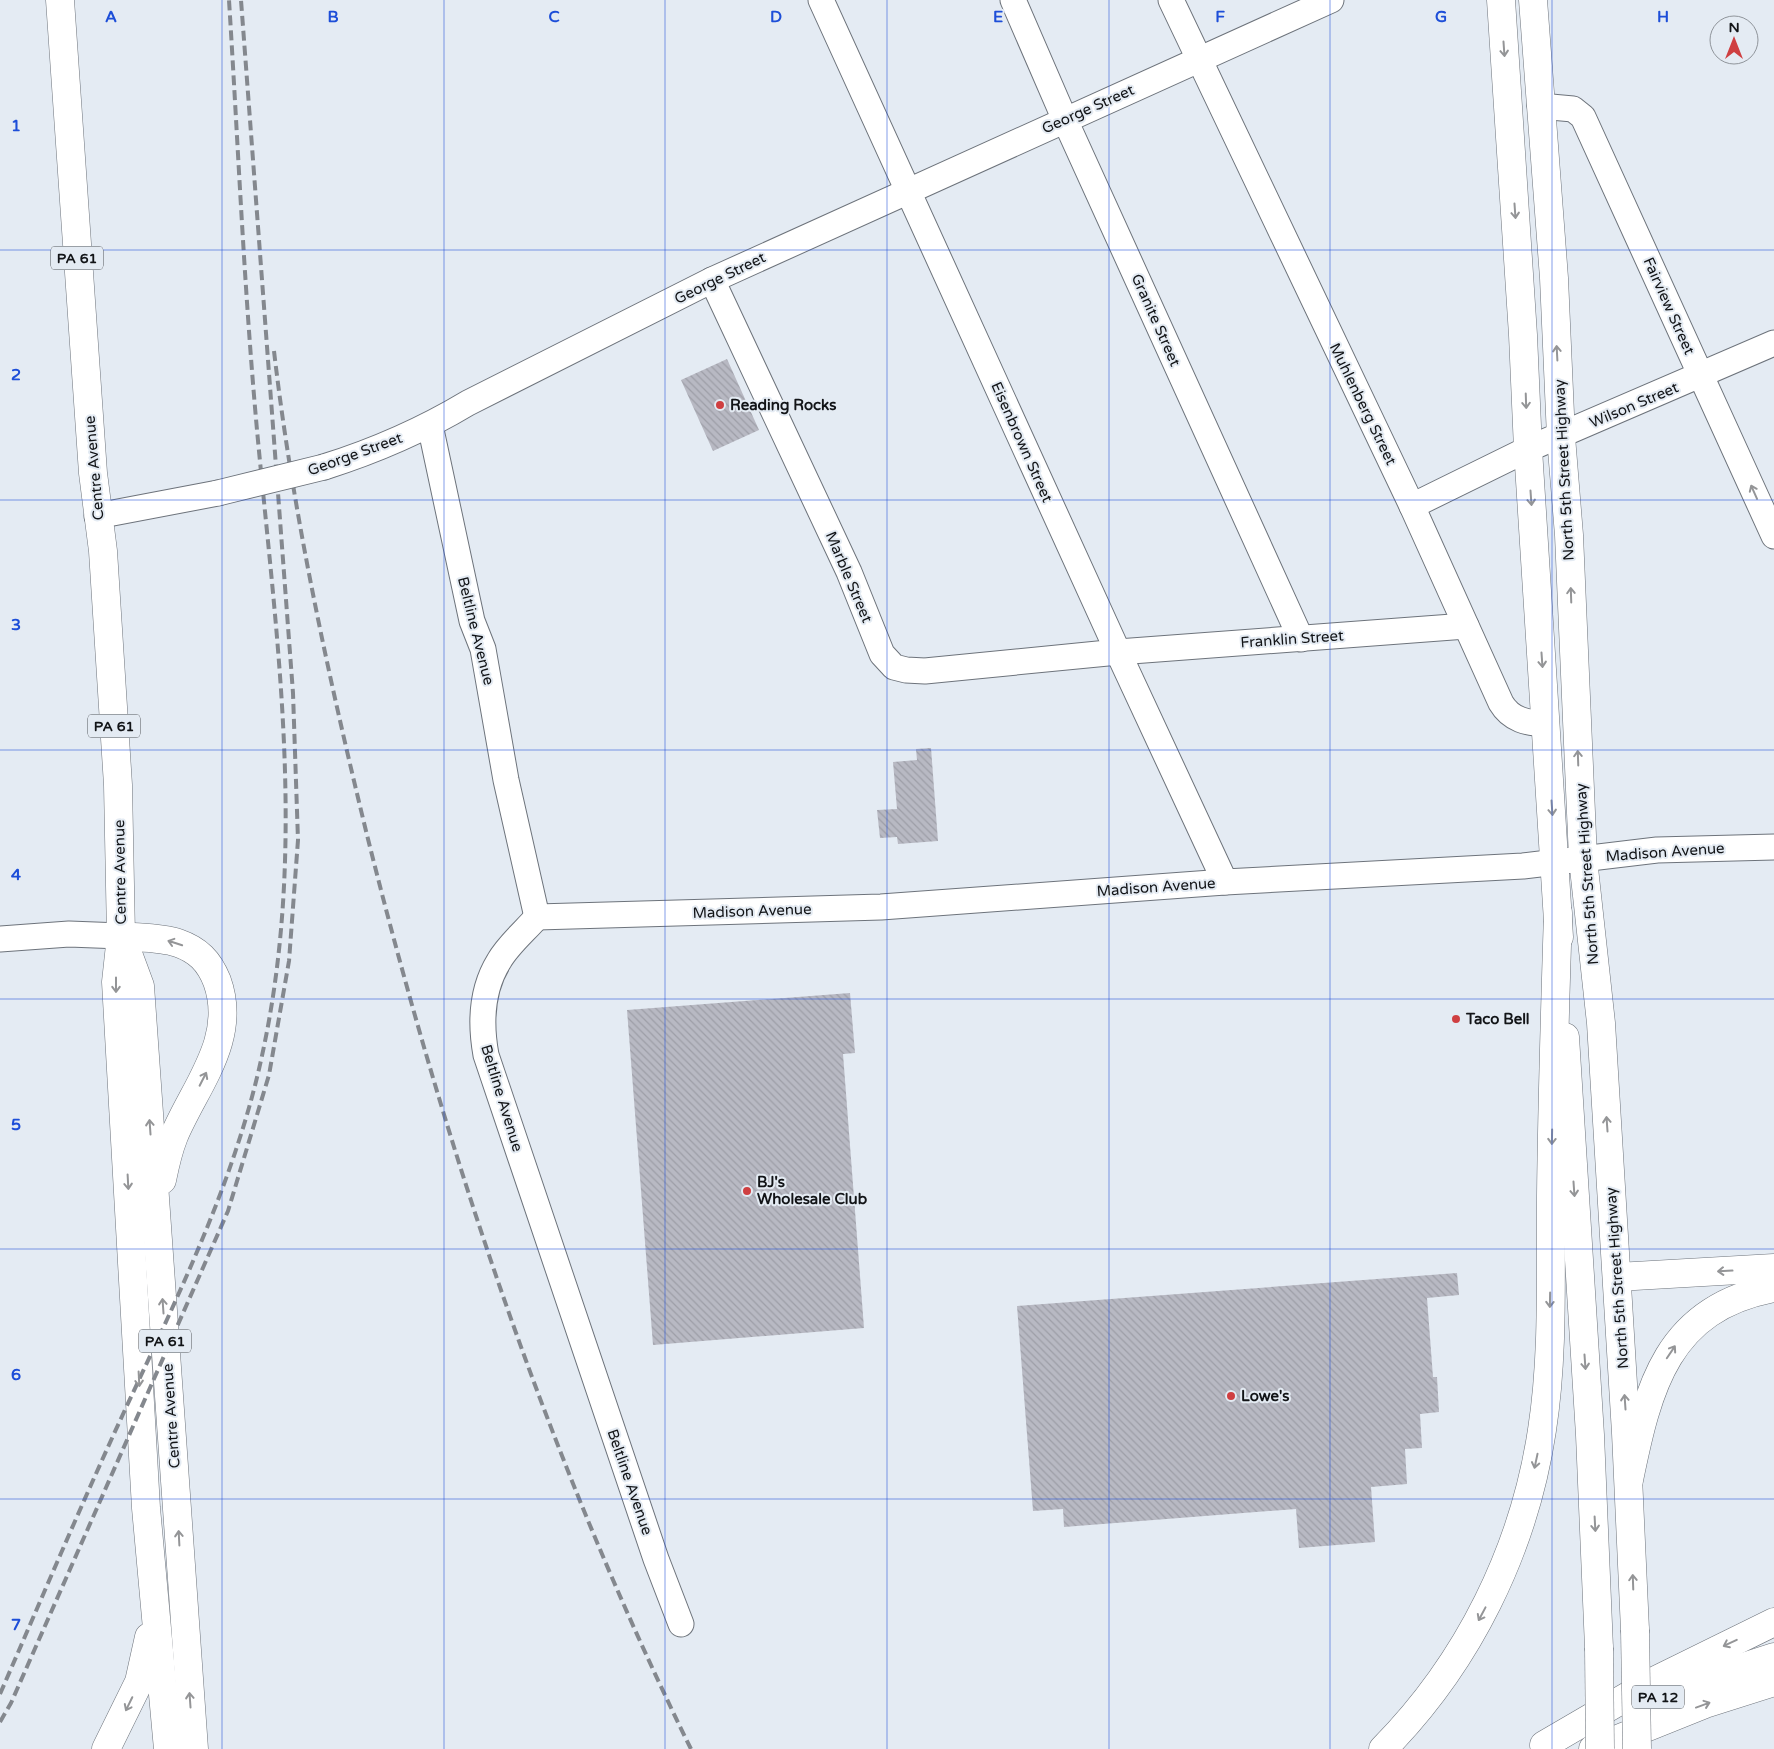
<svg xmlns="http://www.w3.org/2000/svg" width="1774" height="1749" viewBox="0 0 1774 1749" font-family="'Varela Round',sans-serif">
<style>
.building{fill:url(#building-back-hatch)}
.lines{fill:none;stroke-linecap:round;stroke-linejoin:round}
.minor-casing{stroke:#6d737b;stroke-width:27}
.major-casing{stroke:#6d737b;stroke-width:29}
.highway-casing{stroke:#6d737b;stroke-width:29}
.minor{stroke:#fff;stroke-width:25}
.major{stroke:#fff;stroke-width:28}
.highway{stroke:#fff;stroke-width:28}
.rail{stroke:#84888e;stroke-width:4;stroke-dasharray:10 5;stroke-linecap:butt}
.minor-bridge-casing{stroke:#6d737b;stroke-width:27;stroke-linecap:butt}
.major-bridge-casing{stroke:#6d737b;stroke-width:29;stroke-linecap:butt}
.minor-bridge{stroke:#fff;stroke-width:25}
.major-bridge{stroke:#fff;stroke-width:28}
.oneway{stroke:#949597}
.grid{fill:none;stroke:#1d4ed8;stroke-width:1;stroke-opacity:0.55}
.poi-dot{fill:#cf3f41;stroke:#e4ebf3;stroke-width:2}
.labels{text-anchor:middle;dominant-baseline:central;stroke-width:4;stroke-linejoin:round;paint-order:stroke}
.shield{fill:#e4ebf3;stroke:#515459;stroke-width:1}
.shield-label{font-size:14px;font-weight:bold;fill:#121417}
.street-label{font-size:15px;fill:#121417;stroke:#e4ebf3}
.poi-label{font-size:15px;font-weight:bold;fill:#121417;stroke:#e4ebf3;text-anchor:start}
.grid-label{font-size:16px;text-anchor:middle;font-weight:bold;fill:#1d4ed8;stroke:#e4ebf3;stroke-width:4;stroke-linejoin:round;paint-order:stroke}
</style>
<defs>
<pattern id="building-back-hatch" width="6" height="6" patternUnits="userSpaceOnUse" patternTransform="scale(1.25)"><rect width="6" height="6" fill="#b8b9c3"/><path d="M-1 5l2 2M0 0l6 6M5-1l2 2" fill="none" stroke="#9d9ea7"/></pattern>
</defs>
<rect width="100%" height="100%" fill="#e4ebf3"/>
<g class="building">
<path d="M727,359L759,430L713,451L681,380Z"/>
<path d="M931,748L938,841L898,844L897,837L880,838L877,810L897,809L893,762L917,760L916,749Z"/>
<path d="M850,993L855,1053L843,1054L864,1328L653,1345L627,1010Z"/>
<path d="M1457,1273L1459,1295L1427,1298L1433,1377H1437L1439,1412L1420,1414L1422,1448L1405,1449L1407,1484L1371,1487L1375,1542L1299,1548L1296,1509L1064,1527L1063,1509L1033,1511L1017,1306Z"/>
</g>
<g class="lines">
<g class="minor-casing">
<g id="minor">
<path d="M821,0L1118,652L1225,882"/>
<path d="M1013,0L1065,120L1301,639"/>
<path d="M1171,0L1412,506L1501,703C1511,720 1527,723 1546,724"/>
<path d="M1540,106L1573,109L1583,117L1774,536"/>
<path d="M712,280L849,572L882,654L894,667L906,670L925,671L1118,652L1466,626"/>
<path d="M430,425L472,621L483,649L506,780L537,917"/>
<path d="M324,467C375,451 423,430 468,403L712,280L1331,0"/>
<path d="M1412,506L1528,449L1774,343"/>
<path d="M97,516L218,493"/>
<path d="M537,917L881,907L1225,882L1523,866L1657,850L1774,847"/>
<path d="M537,917C525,931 508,945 499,961C481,990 480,1022 486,1055L656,1559L681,1624"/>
<path d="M0,939L69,934L121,936"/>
</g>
</g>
<g class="major-casing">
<g id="major">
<path d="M60,0L93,473L103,551L118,785L121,936L116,982L146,1508L168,1749"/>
<path d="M1501,0L1523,335L1528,449L1559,937"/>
<path d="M1533,0L1554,278L1561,437L1569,535L1583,859L1601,1023L1626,1433L1635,1630"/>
<path d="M121,936C139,938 160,937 178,943C198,950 209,961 217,981C238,1039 195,1086 174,1136C168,1151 165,1165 162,1180"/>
<path d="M123,940L140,986L194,1749"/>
<path d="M1565,1037L1590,1435L1599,1648"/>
<path d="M106,1749L139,1682L149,1637"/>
</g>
</g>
<g class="highway-casing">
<g id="highway">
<path d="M1617,1277L1774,1268"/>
<path d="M1629,1480C1648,1387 1667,1308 1774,1288"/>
<path d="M1646,1702L1697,1682L1774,1657"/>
<path d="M1544,1745L1652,1682L1774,1622"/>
<path d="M1383,1749C1468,1663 1524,1550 1542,1430C1554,1353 1550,1274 1551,1196C1552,1102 1555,1008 1558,913"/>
<path d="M1593,1749L1705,1704L1774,1682"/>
</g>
</g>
<use href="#minor" class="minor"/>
<use href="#major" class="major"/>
<use href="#highway" class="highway"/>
<g class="rail">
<path d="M274,351C293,514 328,675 367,835C445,1148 548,1459 691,1749"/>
<path d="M0,1694C41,1600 81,1505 124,1412C176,1300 231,1189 259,1069C309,855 277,645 257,430C244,287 238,143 229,0"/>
<path d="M0,1722L11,1703L228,1211L269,1075L289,961L298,840L293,693L241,0"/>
</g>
<g class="minor-bridge-casing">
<path id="minor-bridge" d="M218,493L324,467"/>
</g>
<g class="major-bridge-casing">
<g id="major-bridge">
<path d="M1635,1630L1637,1749"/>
<path d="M1599,1648L1600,1749"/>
</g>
</g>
<use href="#minor-bridge" class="minor-bridge"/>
<use href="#major-bridge" class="major-bridge"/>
</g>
<defs><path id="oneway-shaft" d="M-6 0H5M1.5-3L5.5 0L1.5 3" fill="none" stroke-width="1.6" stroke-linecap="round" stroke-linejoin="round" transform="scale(1.25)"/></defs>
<g class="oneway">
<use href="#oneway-shaft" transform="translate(1504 49) rotate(86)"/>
<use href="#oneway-shaft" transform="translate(1515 211) rotate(86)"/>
<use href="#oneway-shaft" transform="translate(1557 353) rotate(-93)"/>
<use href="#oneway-shaft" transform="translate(1526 401) rotate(88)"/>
<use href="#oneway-shaft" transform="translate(1754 492) rotate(-114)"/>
<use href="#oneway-shaft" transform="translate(1531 498) rotate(86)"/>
<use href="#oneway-shaft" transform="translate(1571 595) rotate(-92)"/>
<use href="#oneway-shaft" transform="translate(1542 660) rotate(86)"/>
<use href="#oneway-shaft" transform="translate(1578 758) rotate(-92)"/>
<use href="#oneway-shaft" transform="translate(1552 808) rotate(86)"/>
<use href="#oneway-shaft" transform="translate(175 943) rotate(-162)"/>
<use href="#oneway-shaft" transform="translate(116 985) rotate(90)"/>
<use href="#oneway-shaft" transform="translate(203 1079) rotate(-63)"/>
<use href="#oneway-shaft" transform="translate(1607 1124) rotate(-94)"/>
<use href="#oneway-shaft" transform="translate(150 1127) rotate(-94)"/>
<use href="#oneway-shaft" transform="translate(1552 1137) rotate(91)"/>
<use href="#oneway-shaft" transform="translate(128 1182) rotate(87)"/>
<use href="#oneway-shaft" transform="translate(1574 1189) rotate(86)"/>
<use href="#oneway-shaft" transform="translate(1725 1271) rotate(177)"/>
<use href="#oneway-shaft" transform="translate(1550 1300) rotate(91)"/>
<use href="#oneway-shaft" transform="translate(163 1306) rotate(-94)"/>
<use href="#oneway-shaft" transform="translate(1671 1352) rotate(-56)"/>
<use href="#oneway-shaft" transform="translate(1585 1362) rotate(86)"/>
<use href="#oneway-shaft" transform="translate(139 1379) rotate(87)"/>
<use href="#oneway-shaft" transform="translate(1625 1402) rotate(-94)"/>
<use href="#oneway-shaft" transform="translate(1536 1461) rotate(102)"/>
<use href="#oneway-shaft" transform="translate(1595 1524) rotate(87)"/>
<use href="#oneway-shaft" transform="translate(179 1538) rotate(-93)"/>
<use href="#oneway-shaft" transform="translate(1633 1582) rotate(-92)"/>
<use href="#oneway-shaft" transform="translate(1482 1614) rotate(118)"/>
<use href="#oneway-shaft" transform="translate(1730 1643) rotate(155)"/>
<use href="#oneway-shaft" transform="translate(190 1700) rotate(-94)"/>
<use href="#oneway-shaft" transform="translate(129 1704) rotate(116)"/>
<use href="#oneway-shaft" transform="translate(1703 1705) rotate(-20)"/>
</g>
<path class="grid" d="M222,0V1749M444,0V1749M665,0V1749M887,0V1749M1109,0V1749M1330,0V1749M1552,0V1749M0,250H1774M0,500H1774M0,750H1774M0,999H1774M0,1249H1774M0,1499H1774"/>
<g class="poi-dot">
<circle cx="720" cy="405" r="5"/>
<circle cx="1456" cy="1019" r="5"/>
<circle cx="747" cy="1191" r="5"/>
<circle cx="1231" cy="1396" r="5"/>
</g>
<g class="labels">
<g class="shield">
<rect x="51" y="246.5" width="52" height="23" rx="4"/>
<rect x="88" y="714.5" width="52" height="23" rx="4"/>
<rect x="139" y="1329.5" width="52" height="23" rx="4"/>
<rect x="1632" y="1685.5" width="52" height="23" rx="4"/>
</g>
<g class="shield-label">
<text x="77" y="258">PA 61</text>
<text x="114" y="726">PA 61</text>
<text x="165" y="1341">PA 61</text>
<text x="1658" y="1697">PA 12</text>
</g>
<g class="street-label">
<text transform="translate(1088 109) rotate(-24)">George Street</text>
<text transform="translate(720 278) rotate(-26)">George Street</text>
<text transform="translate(1669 306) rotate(66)">Fairview Street</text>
<text transform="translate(1156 320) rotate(66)">Granite Street</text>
<text transform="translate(1363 404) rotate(64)">Muhlenberg Street</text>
<text transform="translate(1634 405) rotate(-23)">Wilson Street</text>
<text transform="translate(1022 442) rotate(66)">Eisenbrown Street</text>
<text transform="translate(355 454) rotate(-20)">George Street</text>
<text transform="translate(94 468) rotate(-95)">Centre Avenue</text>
<text transform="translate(1564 470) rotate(-93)">North 5th Street Highway</text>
<text transform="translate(849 577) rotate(67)">Marble Street</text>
<text transform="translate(476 631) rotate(76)">Beltline Avenue</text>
<text transform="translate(1292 639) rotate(-4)">Franklin Street</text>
<text transform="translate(1665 852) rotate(-4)">Madison Avenue</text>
<text transform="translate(120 872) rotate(-91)">Centre Avenue</text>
<text transform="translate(1587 874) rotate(-94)">North 5th Street Highway</text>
<text transform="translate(1156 887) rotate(-4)">Madison Avenue</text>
<text transform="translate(752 911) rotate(-2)">Madison Avenue</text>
<text transform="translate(502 1098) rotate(73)">Beltline Avenue</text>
<text transform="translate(1617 1278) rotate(-94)">North 5th Street Highway</text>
<text transform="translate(171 1416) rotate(-94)">Centre Avenue</text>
<text transform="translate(630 1482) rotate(71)">Beltline Avenue</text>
</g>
<g class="poi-label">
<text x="730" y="405">Reading Rocks</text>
<text x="1466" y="1019">Taco Bell</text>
<text x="757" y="1182">BJ's<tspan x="757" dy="17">Wholesale Club</tspan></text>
<text x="1241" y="1396">Lowe's</text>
</g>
</g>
<g class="grid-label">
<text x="111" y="22">A</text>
<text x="333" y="22">B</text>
<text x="554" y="22">C</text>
<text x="776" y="22">D</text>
<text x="998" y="22">E</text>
<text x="1220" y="22">F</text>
<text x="1441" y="22">G</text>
<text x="1663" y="22">H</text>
<text x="16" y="131">1</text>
<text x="16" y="380">2</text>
<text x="16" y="630">3</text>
<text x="16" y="880">4</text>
<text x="16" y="1130">5</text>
<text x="16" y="1380">6</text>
<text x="16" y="1630">7</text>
</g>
<g transform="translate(1734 40)"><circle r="24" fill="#e4ebf3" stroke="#90959b"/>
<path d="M0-4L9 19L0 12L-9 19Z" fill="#cf3f41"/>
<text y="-8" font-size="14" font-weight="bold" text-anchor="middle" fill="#121417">N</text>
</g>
</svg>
